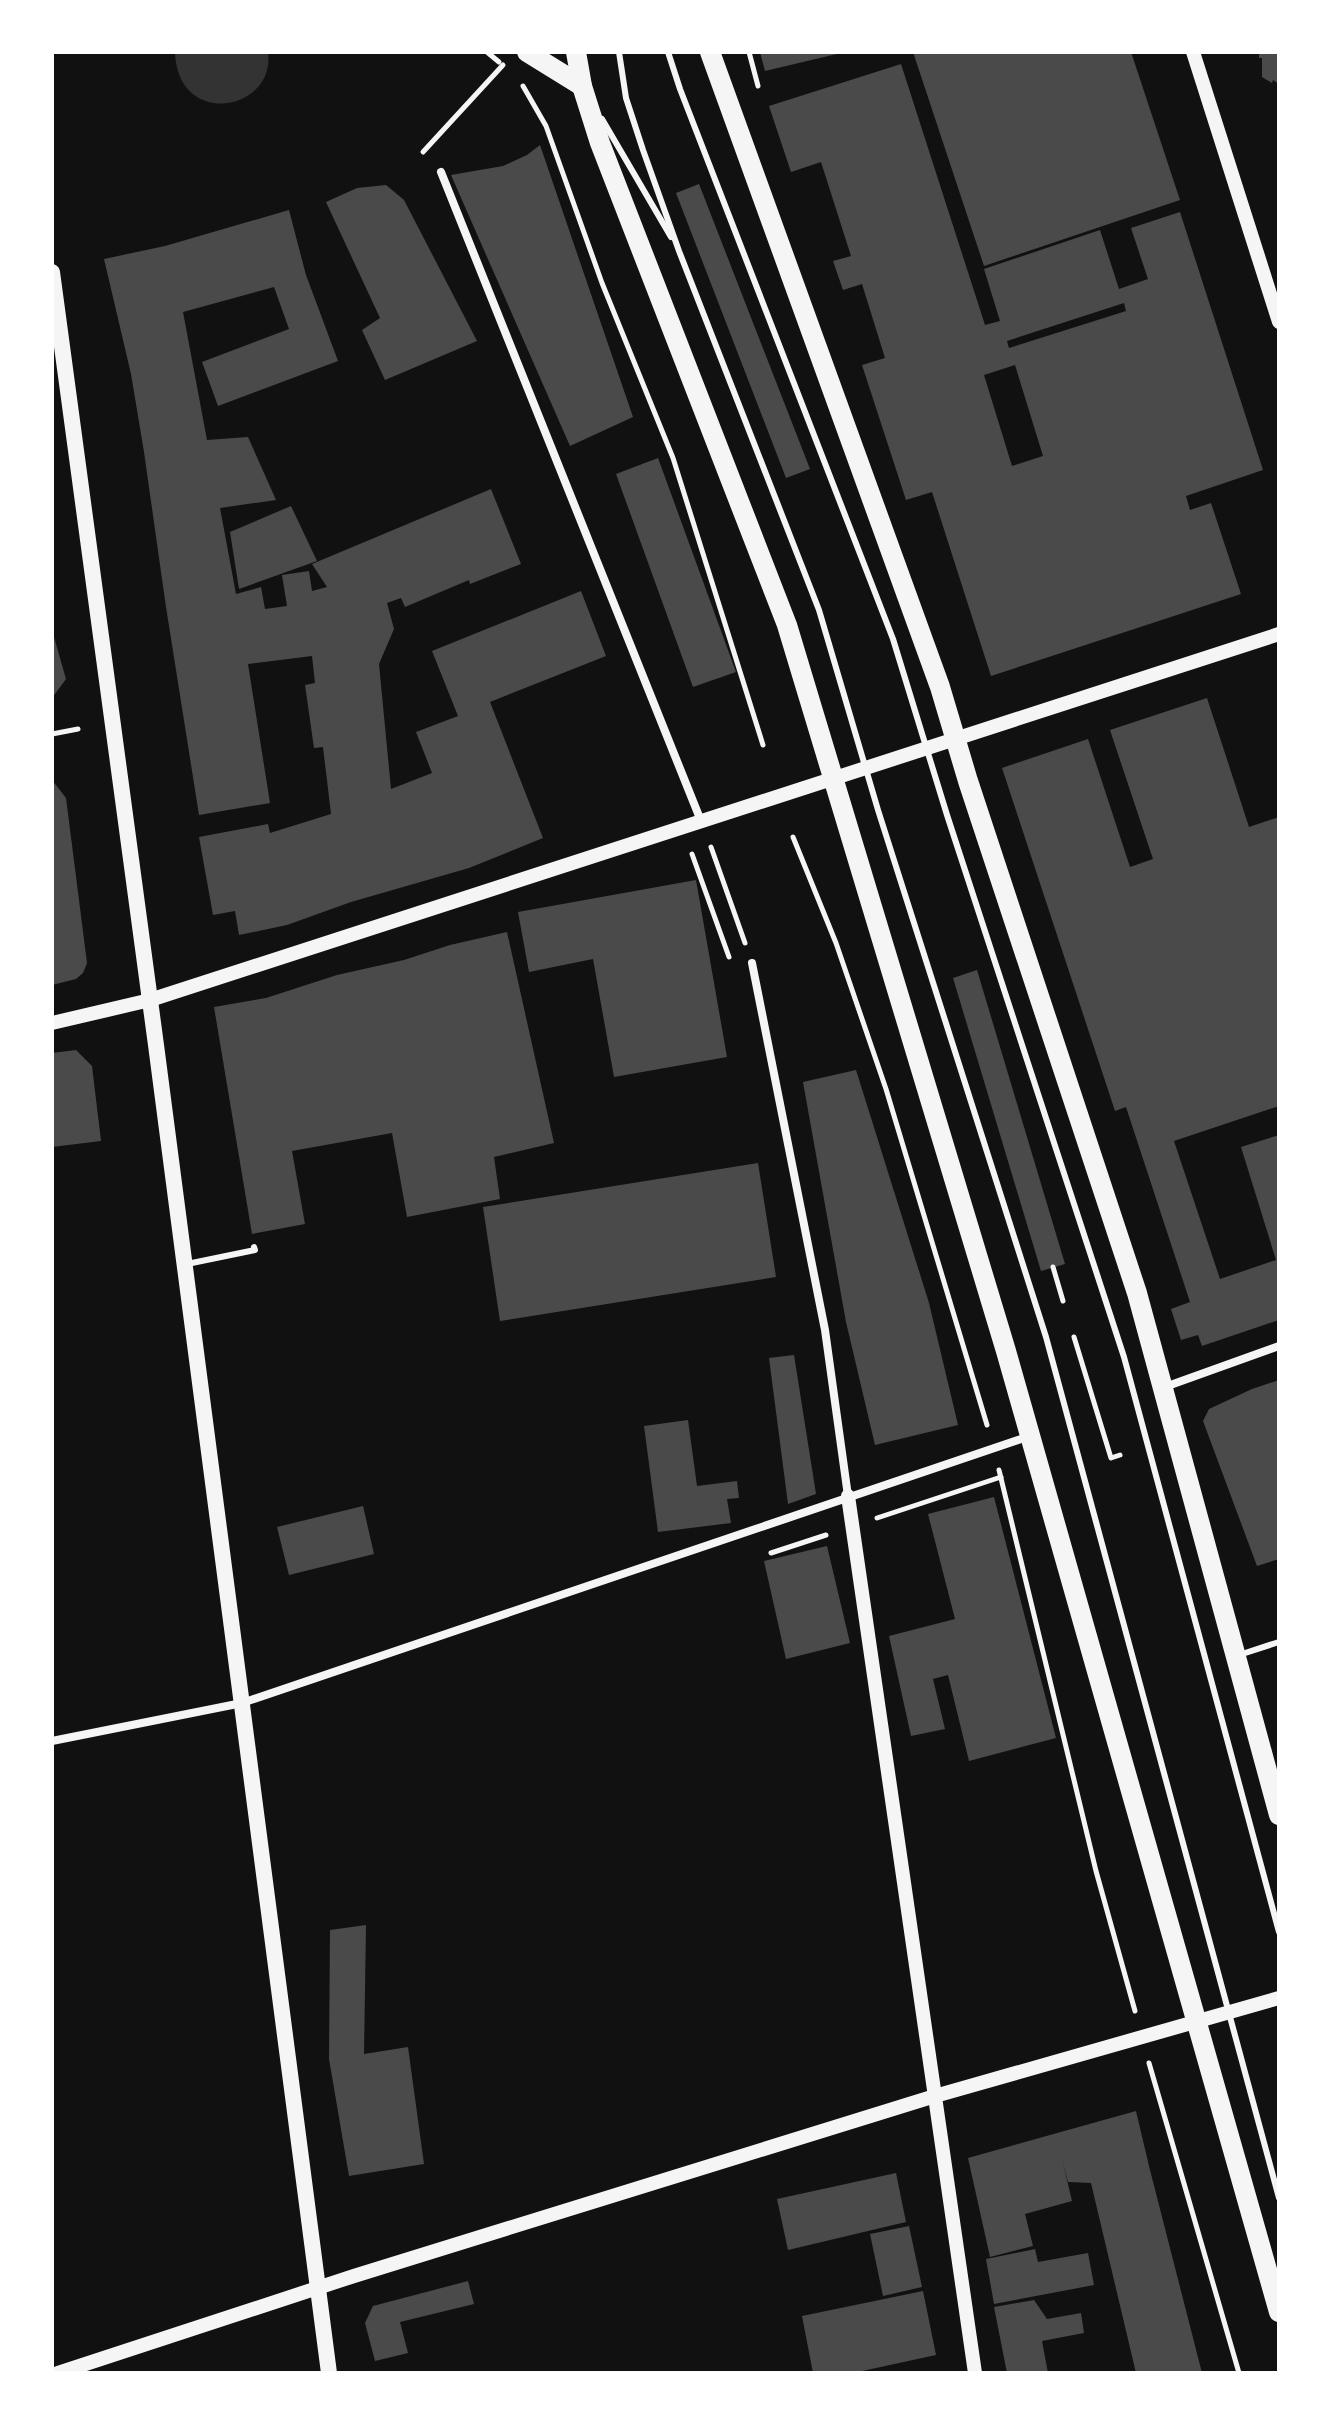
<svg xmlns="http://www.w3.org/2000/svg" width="1331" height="2425" viewBox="0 0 1331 2425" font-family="'Public Sans',sans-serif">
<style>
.water{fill:#333}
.building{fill:#4a4a4a;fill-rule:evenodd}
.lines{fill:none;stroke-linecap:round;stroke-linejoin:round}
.path{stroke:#f5f5f5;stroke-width:5}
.service{stroke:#f5f5f5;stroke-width:6}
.minor{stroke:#f5f5f5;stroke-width:8}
.tertiary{stroke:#f5f5f5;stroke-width:14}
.secondary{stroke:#f5f5f5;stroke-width:16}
.primary{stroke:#f5f5f5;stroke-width:20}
</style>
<rect width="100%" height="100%" fill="#111"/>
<path class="water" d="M175,52H268C276,112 177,129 175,52Z"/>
<g class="building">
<path d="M760,52H841V53L765,71Z"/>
<path d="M913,52H1131L1180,200L984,266Z"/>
<path d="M1259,52H1279V84L1273,80L1272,83L1262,77V58H1259Z"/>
<path d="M901,64L985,325L1000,321L984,269L1100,230L1119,289L1148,279L1131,228L1180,212L1263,470L1186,496L1190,510L1211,503L1241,594L991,676L932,492L906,500L862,365L885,358L862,284L843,290L833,261L851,256L821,162L791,172L769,106ZM1124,303L1126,311L1009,348L1007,341ZM1015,365L1043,456L1012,466L984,375Z"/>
<path d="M540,145L633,417L570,446L451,175L503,166L527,155Z"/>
<path d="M699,184L810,469L786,478L676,193Z"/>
<path d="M386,185L404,200L477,341L385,380L362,330L380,318L326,202L357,188Z"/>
<path d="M289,210L306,275L338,361L218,406L202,362L289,329L274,287L183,312L207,440L248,437L276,500L220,508L236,594L261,587L265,609L287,606L282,575L309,571L312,591L327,587L312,564L491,489L521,564L470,584L469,580L405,607L401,598L387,603L394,629L379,664L391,789L432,773L416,732L458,716L432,651L581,591L606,656L490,702L543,838L469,868L351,902L287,925L239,935L235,911L213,915L199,837L268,824L270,833L331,814L323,747L314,748L305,685L315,683L312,656L248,664L270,803L199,815L166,607L144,452L131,374L104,259L165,246Z"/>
<path d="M658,458L736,672L693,687L616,474Z"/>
<path d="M291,506L317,561L239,589L230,532Z"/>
<path d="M52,630L66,679L52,698Z"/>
<path d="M1207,698L1249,827L1279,817V1106L1174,1141L1220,1279L1276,1260L1241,1147L1279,1135V1320L1202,1346L1198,1335L1181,1340L1171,1309L1190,1302L1126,1107L1115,1111L1002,768L1088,739L1130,867L1153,859L1110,730Z"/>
<path d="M52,780L66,798L87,963L83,973L76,979L52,985Z"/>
<path d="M696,880L727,1057L614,1077L593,959L529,972L518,912Z"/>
<path d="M507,932L554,1143L494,1157L500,1199L407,1217L392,1133L292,1151L305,1224L252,1234L214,1007L266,998L337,975L404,960L450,945Z"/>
<path d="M977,970L1065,1264L1041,1271L953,978Z"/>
<path d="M76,1050L92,1066L101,1141L52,1147V1053Z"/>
<path d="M856,1070L929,1303L958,1425L875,1445L846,1322L803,1082Z"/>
<path d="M758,1163L776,1277L500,1321L483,1207Z"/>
<path d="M794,1355L816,1494L788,1504L769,1358Z"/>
<path d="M1279,1380V1559L1257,1566L1203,1421L1209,1409L1252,1389Z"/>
<path d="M688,1420L697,1486L737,1481L739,1498L727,1499L731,1523L658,1532L644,1426Z"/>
<path d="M994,1497L1056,1738L969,1761L948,1675L933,1679L945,1729L911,1736L889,1636L955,1619L928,1514Z"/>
<path d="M363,1506L374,1554L289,1575L277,1527Z"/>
<path d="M827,1546L850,1643L786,1659L764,1561Z"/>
<path d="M366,1925L364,2054L408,2047L424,2164L349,2176L329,2059L330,1930Z"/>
<path d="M1136,2111L1149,2166L1202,2373H1136L1091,2183L1068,2182L1062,2159L1072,2201L1025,2214L1033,2246L990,2257L968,2158Z"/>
<path d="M896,2173L906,2222L788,2250L777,2199Z"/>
<path d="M909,2226L922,2287L883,2296L870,2234Z"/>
<path d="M1035,2249L1038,2262L1088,2253L1094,2285L994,2304L986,2259Z"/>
<path d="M468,2281L474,2304L400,2322L408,2353L375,2361L365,2323L373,2306Z"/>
<path d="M923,2291L936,2355L853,2373H813L802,2316Z"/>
<path d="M1034,2300L1047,2319L1081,2313L1084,2333L1042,2341L1048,2373H1007L994,2307Z"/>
</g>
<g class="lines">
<g class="path">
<path d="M487,52L499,62"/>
<path d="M749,52L758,86"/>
<path d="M523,86L546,126L602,283L673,458L763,745"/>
<path d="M423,152L503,65"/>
<path d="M52,734L78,729"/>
<path d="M793,837L836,943L886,1089L987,1425"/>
<path d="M711,847L745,943"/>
<path d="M692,854L729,957"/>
<path d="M1053,1267L1063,1301"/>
<path d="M1074,1337L1111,1458L1120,1455"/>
<path d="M999,1470L1096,1871L1135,2011"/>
<path d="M877,1518L1001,1477"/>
<path d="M771,1553L826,1535"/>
<path d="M1149,2063L1239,2373"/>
</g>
<g class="service">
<path d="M619,52L626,98L643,150L679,251L819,610L878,810L1046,1337L1279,2198"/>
<path d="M668,52L680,89L893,639L947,815L1124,1357L1279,1932"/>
<path d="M602,119L671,237"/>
<path d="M187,1264L255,1250L254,1247"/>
<path d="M1239,1655L1279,1642"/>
</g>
<g class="minor">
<path d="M441,172L701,821"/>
<path d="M752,963L825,1330L848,1496"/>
<path d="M1162,1388L1279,1346"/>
<path d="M52,1741L242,1703L1027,1437"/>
</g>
<g class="tertiary">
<path d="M1193,52L1279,322"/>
<path d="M52,1023L150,1000L1279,634"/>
<path d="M848,1496L975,2373"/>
<path d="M58,2373L354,2276L935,2096L1279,1998"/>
</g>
<path class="secondary" d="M52,272L156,1045L329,2373"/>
<g class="primary">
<path d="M527,52L582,86"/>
<path d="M576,52L582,86L600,143L787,625L1006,1351L1279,2312"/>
<path d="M710,52L940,687L968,781L1137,1293L1279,1815"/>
</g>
</g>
<rect width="1331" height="2425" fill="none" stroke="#ffffff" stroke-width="108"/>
</svg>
